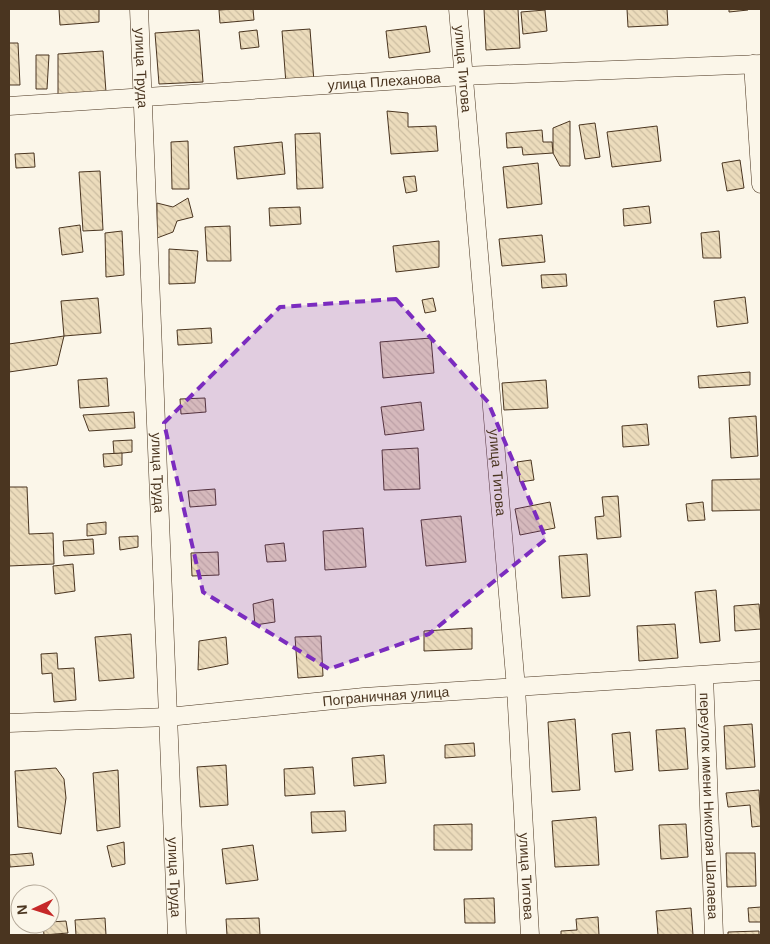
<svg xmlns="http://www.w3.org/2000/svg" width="770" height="944" viewBox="0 0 770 944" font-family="Arial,sans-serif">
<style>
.building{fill:url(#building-back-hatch);stroke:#4a3520}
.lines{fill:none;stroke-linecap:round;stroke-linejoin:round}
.minor-casing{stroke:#4a3520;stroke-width:19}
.minor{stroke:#fbf6e9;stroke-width:18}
.marked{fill:#7b2cbf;fill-opacity:0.2;stroke:#7b2cbf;stroke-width:4;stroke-dasharray:10 6;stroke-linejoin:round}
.labels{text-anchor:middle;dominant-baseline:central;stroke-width:4;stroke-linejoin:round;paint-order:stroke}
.street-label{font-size:14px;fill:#4a3520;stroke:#fbf6e9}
</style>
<defs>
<pattern id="building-back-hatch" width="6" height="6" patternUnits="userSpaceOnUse" patternTransform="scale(1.25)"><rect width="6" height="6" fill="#ecdcbc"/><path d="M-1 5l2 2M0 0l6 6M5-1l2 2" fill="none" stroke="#ccbda1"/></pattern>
</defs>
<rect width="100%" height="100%" fill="#fbf6e9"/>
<g class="building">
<path d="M59,9H99V22L60,25Z"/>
<path d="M235,9H253L254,20L220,23L219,10Z"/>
<path d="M484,9H518L520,48L486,50Z"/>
<path d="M627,9H667L668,25L628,27Z"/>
<path d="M729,9H748V10L729,12Z"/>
<path d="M545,10L547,31L523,34L521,12Z"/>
<path d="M426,26L430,52L389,58L386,31Z"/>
<path d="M310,29L314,82L286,84L282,31Z"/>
<path d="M199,30L203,82L159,84L155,33Z"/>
<path d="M257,30L259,47L241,49L239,32Z"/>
<path d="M9,43H18L20,85H9Z"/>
<path d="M103,51L106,92L58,95V54Z"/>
<path d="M36,55H49L47,89H36Z"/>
<path d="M387,111L408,113V127L436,126L438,151L391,154Z"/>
<path d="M570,121V166H560L553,153V128Z"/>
<path d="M595,123L600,157L585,159L579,125Z"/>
<path d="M657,126L661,161L612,167L607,132Z"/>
<path d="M542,130L543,142H552L553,153L523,155L522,147L507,148L506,133Z"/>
<path d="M320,133L323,188L297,189L295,134Z"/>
<path d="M188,141L189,189H172L171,142Z"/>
<path d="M282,142L285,174L237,179L234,147Z"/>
<path d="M34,153L35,167L16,168L15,154Z"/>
<path d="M740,160L744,188L727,191L722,163Z"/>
<path d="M538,163L542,204L507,208L503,167Z"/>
<path d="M100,171L103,230L83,231L79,172Z"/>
<path d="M415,176L417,191L406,193L403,177Z"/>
<path d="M188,198L193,217L177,221L173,232L157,238V203L173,207Z"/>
<path d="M649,206L651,223L624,226L623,209Z"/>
<path d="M300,207L301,224L270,226L269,208Z"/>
<path d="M80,225L83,252L62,255L59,228Z"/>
<path d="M230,226L231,261H207L205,227Z"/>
<path d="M122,231L124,275L106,277L105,233Z"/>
<path d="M719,231L721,258H703L701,233Z"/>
<path d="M542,235L545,262L502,266L499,239Z"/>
<path d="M439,241V267L396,272L393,246Z"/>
<path d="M169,249L198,251L195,283L169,284Z"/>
<path d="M566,274L567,286L542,288L541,275Z"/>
<path d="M745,297L748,323L717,327L714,301Z"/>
<path d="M98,298L101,333L64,336L61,301Z"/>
<path d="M433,298L436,311L425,313L422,300Z"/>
<path d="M211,328L212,343L178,345L177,330Z"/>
<path d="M64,336L57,365L9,372V344Z"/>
<path d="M431,338L434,373L383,378L380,342Z"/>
<path d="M750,372V385L699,388L698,376Z"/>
<path d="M107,378L109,406L80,408L78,380Z"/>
<path d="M546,380L548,408L504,410L502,383Z"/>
<path d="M205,398L206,412L181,414L180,399Z"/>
<path d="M421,402L424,430L385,435L381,407Z"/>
<path d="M134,412L135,428L89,431L83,415Z"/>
<path d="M756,416L758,456L731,458L729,418Z"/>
<path d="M647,424L649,445L623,447L622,426Z"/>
<path d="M132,440V452L114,454L113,441Z"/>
<path d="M418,448L420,489L384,490L382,450Z"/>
<path d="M122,453V465L104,467L103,454Z"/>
<path d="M531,460L534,480L520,482L517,462Z"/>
<path d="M761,479V510L712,511V480Z"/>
<path d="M9,487H27L29,534L53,533L54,564L9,566Z"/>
<path d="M215,489L216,505L190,507L188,491Z"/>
<path d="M618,496L621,537L597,539L595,517L604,516L602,497Z"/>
<path d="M550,502L555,528L520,535L515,509Z"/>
<path d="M703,502L705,520L688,521L686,504Z"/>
<path d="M461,516L466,562L426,566L421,520Z"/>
<path d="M106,522V534L87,536V524Z"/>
<path d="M363,528L366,567L325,570L323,531Z"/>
<path d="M138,536V547L120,550L119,537Z"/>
<path d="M93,539L94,554L64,556L63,541Z"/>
<path d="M284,543L286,561L267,562L265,545Z"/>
<path d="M218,552L219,575L192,576L191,553Z"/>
<path d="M587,554L590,596L562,598L559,556Z"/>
<path d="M73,564L75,591L55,594L53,566Z"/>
<path d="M716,590L720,641L700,643L695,592Z"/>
<path d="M273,599L275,622L255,625L253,604Z"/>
<path d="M759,604L761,629L735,631L734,606Z"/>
<path d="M675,624L678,658L639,661L637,626Z"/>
<path d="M472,628V649L424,651V631Z"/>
<path d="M131,634L134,678L99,681L95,637Z"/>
<path d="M321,636L323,676L298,678L295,637Z"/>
<path d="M226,637L228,664L198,670L199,641Z"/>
<path d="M57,653L58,669L74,668L76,700L54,702L52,673L42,674L41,654Z"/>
<path d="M575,719L580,790L552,792L548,722Z"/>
<path d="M752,724L755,767L726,769L724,726Z"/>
<path d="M685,728L688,769L659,771L656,730Z"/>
<path d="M630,732L633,770L615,772L612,734Z"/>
<path d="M474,743L475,756L445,758V745Z"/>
<path d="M384,755L386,783L354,786L352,758Z"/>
<path d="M226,765L228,805L200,807L197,767Z"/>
<path d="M313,767L315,794L285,796L284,769Z"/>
<path d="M56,768L64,779L66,798L61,834L18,827L15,771Z"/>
<path d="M118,770L120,827L97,831L93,773Z"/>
<path d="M759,790L761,826L752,827L750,805L728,807L726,793Z"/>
<path d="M345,811L346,831L312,833L311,812Z"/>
<path d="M596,817L599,865L555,867L552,821Z"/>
<path d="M472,824V850H434V825Z"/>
<path d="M686,824L688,857L661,859L659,825Z"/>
<path d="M124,842L125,864L112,867L107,846Z"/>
<path d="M253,845L258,880L226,884L222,849Z"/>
<path d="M32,853L34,865L10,867L9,855Z"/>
<path d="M726,853H755L756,886L727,887Z"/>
<path d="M494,898L495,923H465L464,899Z"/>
<path d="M761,907V922H749L748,908Z"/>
<path d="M691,908L693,935H658L656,911Z"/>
<path d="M598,917L599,935H561V931L577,930L576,919Z"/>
<path d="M105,918L106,935H76L75,920Z"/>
<path d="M259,918L260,935H227L226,919Z"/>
<path d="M66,921L68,933L44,935L43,924H50V922Z"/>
<path d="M759,931V935H728V932Z"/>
</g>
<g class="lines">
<g class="minor-casing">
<g id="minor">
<path id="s1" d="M139,9L177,935"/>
<path id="s2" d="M458,9L516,688L530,935"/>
<path d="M753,64L761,184"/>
<path id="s3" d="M9,106L463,76L761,64"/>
<path id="s4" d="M704,676L714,935"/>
<path id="s5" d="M9,723L168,717L364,697L761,671"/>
</g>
</g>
<use href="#minor" class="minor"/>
</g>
<path class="marked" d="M396,299L488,402L546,539L429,634L329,669L203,592L164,423L280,307Z"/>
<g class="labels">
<g class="street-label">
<text stroke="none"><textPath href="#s1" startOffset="59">улица Труда</textPath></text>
<text stroke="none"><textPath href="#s2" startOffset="60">улица Титова</textPath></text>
<text stroke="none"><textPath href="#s3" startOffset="376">улица Плеханова</textPath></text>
<text stroke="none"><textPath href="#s1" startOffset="464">улица Труда</textPath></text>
<text stroke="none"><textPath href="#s2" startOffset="465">улица Титова</textPath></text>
<text stroke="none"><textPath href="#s5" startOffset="378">Пограничная улица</textPath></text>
<text stroke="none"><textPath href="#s4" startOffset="130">переулок имени Николая Шалаева</textPath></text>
<text stroke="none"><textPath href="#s2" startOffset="870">улица Титова</textPath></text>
<text stroke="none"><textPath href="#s1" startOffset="869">улица Труда</textPath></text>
</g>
</g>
<rect width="770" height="944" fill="none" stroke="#4a3520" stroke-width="20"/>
<g transform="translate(35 909) rotate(266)"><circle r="24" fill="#fbf6e9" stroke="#b4a999"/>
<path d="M0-4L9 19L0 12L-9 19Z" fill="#c62828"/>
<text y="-8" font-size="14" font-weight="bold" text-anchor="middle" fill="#4a3520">N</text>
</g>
</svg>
